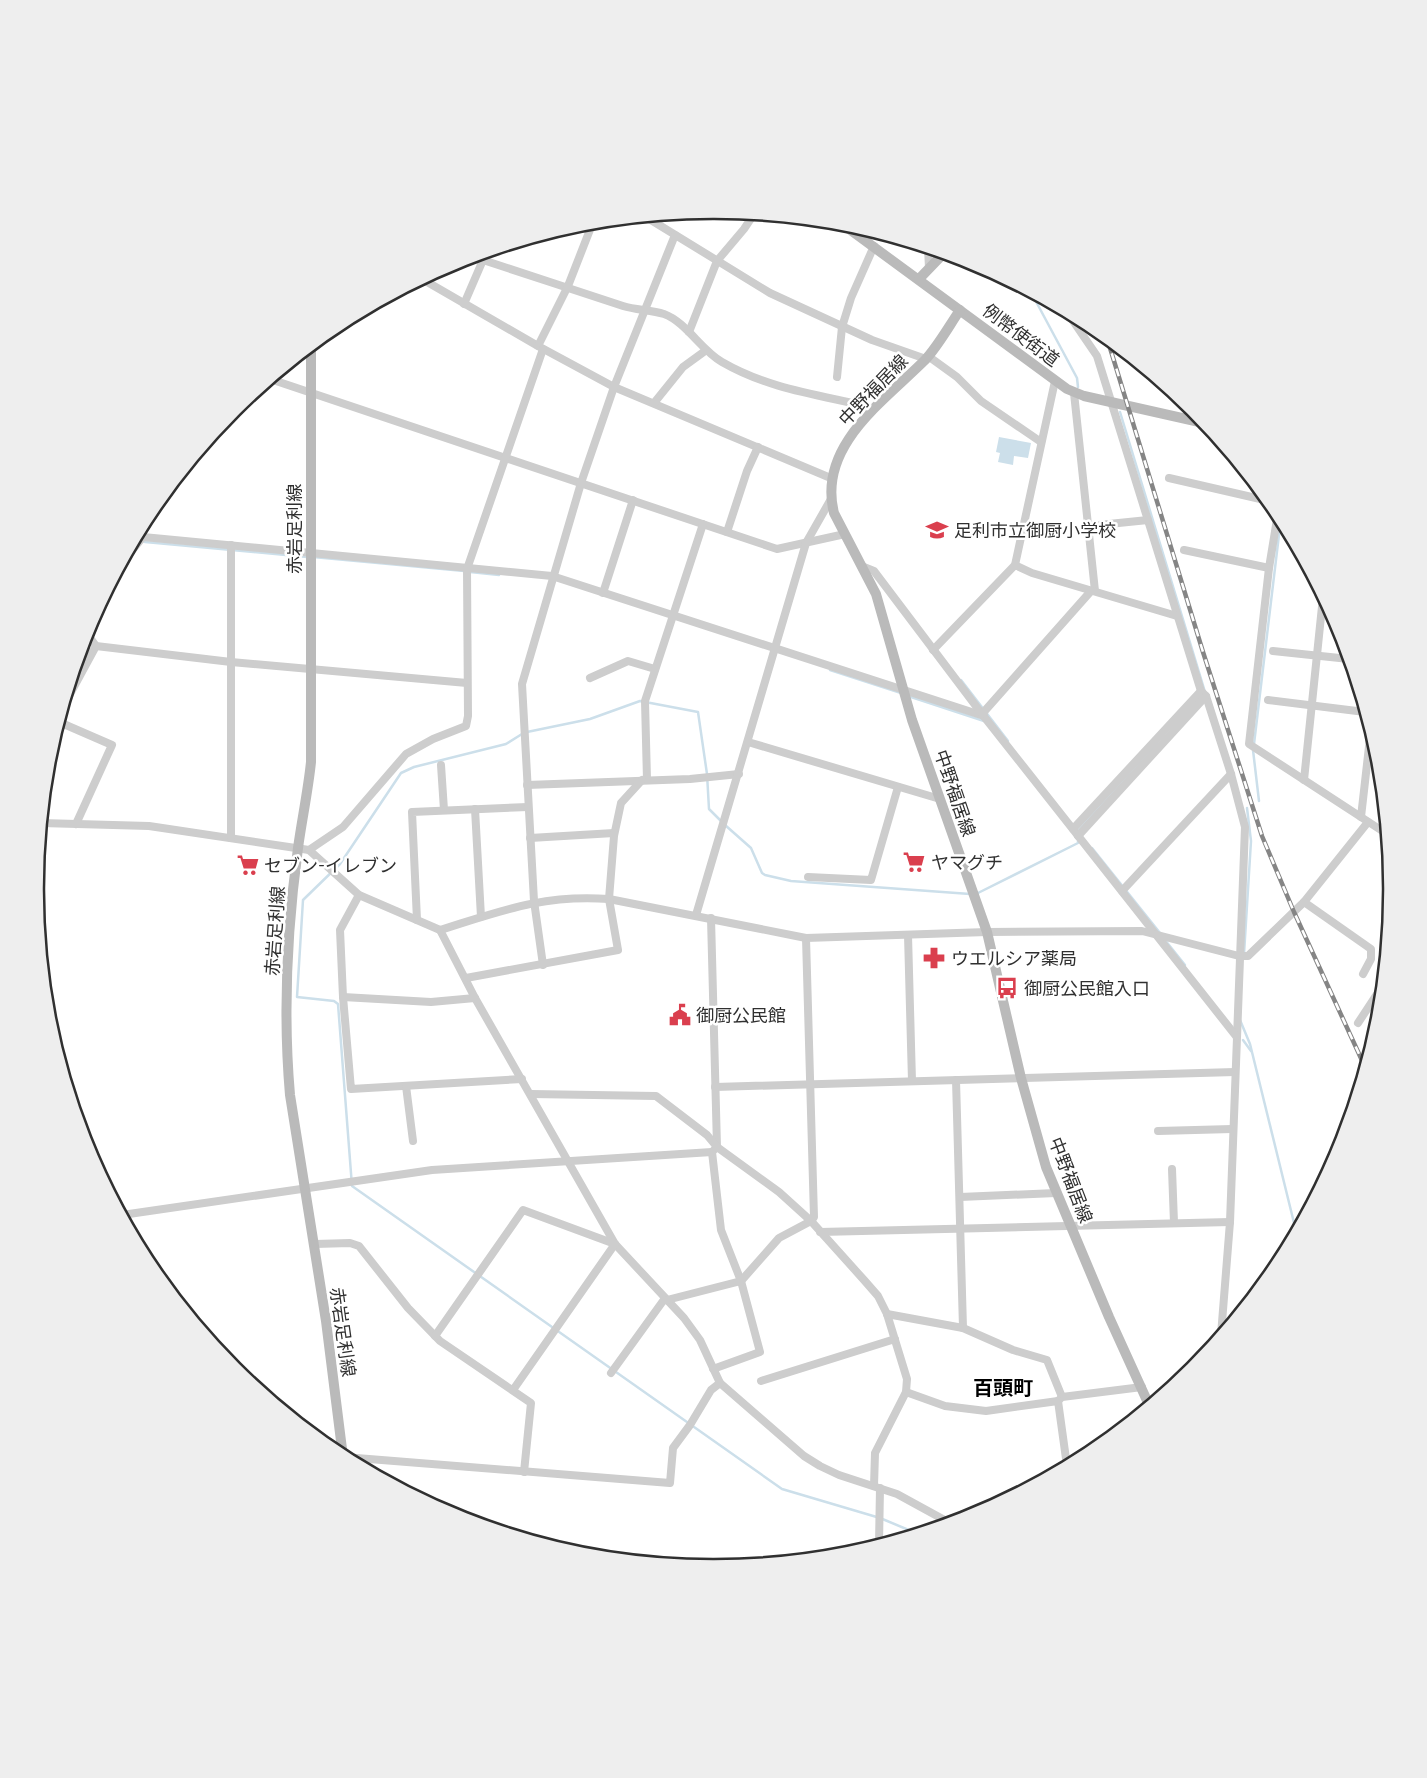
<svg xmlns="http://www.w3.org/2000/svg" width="1427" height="1778" viewBox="0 0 1427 1778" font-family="Quicksand,'Noto Sans JP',sans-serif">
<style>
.water{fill:#ccdfea}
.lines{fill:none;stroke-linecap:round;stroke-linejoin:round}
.stream{stroke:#ccdfea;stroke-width:2.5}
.minor{stroke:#cdcdcd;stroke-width:8}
.secondary{stroke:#bababa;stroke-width:10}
.rail-casing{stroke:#858585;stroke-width:4.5}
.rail{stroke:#fff;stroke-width:2.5;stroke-dasharray:8;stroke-linecap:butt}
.labels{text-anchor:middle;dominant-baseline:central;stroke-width:5;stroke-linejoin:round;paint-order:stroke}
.street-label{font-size:18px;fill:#303030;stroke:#fff}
.poi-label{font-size:18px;fill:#303030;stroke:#fff;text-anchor:start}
.quarter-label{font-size:20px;font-weight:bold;fill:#000;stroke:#fff}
.rim{fill:none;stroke:#303030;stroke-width:2.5}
</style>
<rect width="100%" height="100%" fill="#fff"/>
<path class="water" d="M999,437L1031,443L1028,458L1014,456L1013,465L998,462L1000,453L996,452Z"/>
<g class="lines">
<g class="stream">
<path d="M1032,294L1077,378L1078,387"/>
<path d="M1120,412L1205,692"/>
<path d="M136,536L145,542L307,557"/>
<path d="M313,557L464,571"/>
<path d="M470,572L499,575"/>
<path d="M830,670L901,693"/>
<path d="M961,680L1008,741"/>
<path d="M908,696L984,721"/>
<path d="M527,732L590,719L640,701L698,712L707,774L709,809L721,821"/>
<path d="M522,734L506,744L414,767L401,773L340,864L303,900L297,997L334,1001L338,1004L352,1186L782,1489L880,1518L916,1533"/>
<path d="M1254,744L1281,518"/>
<path d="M1253,750L1259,801"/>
<path d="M725,825L751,848L762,873L765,875L791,881L970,894"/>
<path d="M1077,832L1157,744"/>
<path d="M1092,848L1160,933"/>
<path d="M976,894L1078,843V840"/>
<path d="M1165,940L1185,965"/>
<path d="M1244,954L1251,841L1247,808"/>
<path d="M1240,1020L1250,1044L1296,1231"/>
<path d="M1243,1040L1251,1051"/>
</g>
<g class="minor">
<path d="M646,217L770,293L872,340L926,359"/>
<path d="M928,248L929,268"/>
<path d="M483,260C530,275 576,291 623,306C636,310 651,310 664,314C686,322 701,350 722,362C767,388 813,394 862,405L873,410"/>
<path d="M422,279L538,346L614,387L833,479"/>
<path d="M464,304L486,253"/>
<path d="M1067,312L1097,356L1201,691L1206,696L1231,774L1245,827L1230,1222L1221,1335"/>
<path d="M689,332L717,261L744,229L754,214"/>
<path d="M538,346L568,286L593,222"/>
<path d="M928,356L957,377L981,401L1041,442"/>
<path d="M837,377L842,327L851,298L874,246"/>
<path d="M270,379L777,549L845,534"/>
<path d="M1074,393L1095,591"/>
<path d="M654,403L683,367L705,351"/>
<path d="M1169,478L1269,501"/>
<path d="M1278,513L1269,568L1249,744L1387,834"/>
<path d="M1089,526L1148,520"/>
<path d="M139,532L143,537L552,576L984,716"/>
<path d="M727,532L747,471L758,447"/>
<path d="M1184,550L1269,568"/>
<path d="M121,564L143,537"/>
<path d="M1015,565L1032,573L1177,616"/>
<path d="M864,567L874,571L982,714L1236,1036"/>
<path d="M603,593L633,500"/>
<path d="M86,632L96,646L231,662L467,683"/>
<path d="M933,650L1015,565L1055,381"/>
<path d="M1273,651L1349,659"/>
<path d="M590,678L628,661L655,669"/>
<path d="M1268,700L1365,712"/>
<path d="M64,705L96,646"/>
<path d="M982,714L1091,591"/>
<path d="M59,722L112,745L76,824"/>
<path d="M748,742L940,799"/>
<path d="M441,765L444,810"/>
<path d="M647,780L645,701L703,524"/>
<path d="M1304,780L1323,597"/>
<path d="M527,785L690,779L739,774"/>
<path d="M475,809L481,917"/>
<path d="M1361,817L1371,729"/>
<path d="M41,823L149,826L309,850L359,895L440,930C501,911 544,894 609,899L806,938L987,932L1142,931L1239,956H1248L1304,902L1368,822"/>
<path d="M1073,829L1201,691"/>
<path d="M1078,836L1206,696"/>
<path d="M231,838V545"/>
<path d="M530,838L614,833"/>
<path d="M309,850L343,827L406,754L433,739L466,726L468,716L467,569L543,349"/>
<path d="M808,877L871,880L898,787"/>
<path d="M1122,891L1231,774"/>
<path d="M359,895L340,930L343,997L431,1002L475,998"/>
<path d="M1304,902L1371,949V959L1363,974"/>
<path d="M696,915L806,543L831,499"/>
<path d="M711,918L717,1147L712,1152L721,1230L741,1281L760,1352L713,1369"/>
<path d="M417,920L412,812L528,807"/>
<path d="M440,930L475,998L615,1244L684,1318L700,1340L720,1383L804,1456L820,1466L839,1475L897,1494L950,1523"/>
<path d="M908,935L912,1081"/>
<path d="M543,965L534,901L522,684L581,483L614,387L675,235"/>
<path d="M466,978L618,950L609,899L614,836L621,803L642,780"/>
<path d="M343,997L351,1089L522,1079"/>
<path d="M1358,1023L1383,985"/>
<path d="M956,1080L963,1328"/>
<path d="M406,1086L413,1141"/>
<path d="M715,1087L1235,1072"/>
<path d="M531,1094L656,1096L707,1135L717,1147L779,1192L811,1221L864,1280L878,1296L887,1314L907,1379L906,1392L875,1453L874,1486"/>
<path d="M1158,1131L1232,1129"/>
<path d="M1172,1169L1174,1223"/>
<path d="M960,1197L1056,1193"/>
<path d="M122,1215L432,1170L712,1152"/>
<path d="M820,1232L1230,1222"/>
<path d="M315,1244L350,1243L359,1246L408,1308L440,1341L531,1403L524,1472"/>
<path d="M887,1314L963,1328L1013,1350L1047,1360L1062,1397"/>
<path d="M435,1336L523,1210L615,1244L513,1390"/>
<path d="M611,1373L663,1301L741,1281L779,1238L811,1221L814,1217L806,938"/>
<path d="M761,1381L895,1339"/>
<path d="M906,1392L945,1406L986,1411L1058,1401L1062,1397L1142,1387"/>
<path d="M1058,1401L1067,1466"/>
<path d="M344,1457L670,1483L673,1448L690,1425L711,1390L720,1383"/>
<path d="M879,1544L880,1488"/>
</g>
<g class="secondary">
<path d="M841,223L1067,389L1084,396L1204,423"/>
<path d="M919,279L944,253"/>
<path d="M960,310C949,326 938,346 925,360C884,401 817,446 834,513L876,594L912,720L987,932L1021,1078L1046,1167L1109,1317L1149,1405"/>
<path d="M311,346V762C308,791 302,819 298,848C287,929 283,1014 290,1095L326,1321L343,1457"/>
</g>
<g class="rail-casing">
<path id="rail" d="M1107,338L1203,652L1262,836L1294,912L1365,1067"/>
</g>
<use href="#rail" class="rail"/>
</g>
<defs>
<g id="school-bare" transform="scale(1.725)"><path d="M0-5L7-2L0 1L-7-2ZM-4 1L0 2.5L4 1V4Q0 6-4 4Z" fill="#da3f4e" stroke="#fff" stroke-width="2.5" paint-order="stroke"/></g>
<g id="supermarket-bare" transform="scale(1.725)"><path d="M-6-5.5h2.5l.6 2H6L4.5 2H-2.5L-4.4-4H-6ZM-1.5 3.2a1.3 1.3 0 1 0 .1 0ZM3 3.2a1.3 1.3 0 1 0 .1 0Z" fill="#da3f4e" stroke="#fff" stroke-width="2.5" paint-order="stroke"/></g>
<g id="pharmacy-bare" transform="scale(1.725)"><path d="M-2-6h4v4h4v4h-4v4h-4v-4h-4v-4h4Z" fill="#da3f4e" stroke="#fff" stroke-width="2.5" paint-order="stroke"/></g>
<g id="bus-bare" transform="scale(1.725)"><path d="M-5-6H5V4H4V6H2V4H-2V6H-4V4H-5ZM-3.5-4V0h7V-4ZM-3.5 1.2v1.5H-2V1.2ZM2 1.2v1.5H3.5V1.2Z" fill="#da3f4e" stroke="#fff" stroke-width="2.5" paint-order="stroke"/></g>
<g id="civic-bare" transform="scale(1.725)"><path d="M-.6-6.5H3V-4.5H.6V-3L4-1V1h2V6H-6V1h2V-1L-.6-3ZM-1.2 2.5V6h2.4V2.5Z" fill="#da3f4e" stroke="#fff" stroke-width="2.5" paint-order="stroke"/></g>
</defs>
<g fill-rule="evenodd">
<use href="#school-bare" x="937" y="530"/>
<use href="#supermarket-bare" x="914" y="862"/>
<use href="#supermarket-bare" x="248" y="865"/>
<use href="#pharmacy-bare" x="934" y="958"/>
<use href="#bus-bare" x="1007" y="988"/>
<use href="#civic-bare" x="680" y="1015"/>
</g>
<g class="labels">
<g class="street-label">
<text transform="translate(1021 335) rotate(37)">例幣使街道</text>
<text transform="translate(873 390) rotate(-46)">中野福居線</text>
<text transform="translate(294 529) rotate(-90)">赤岩足利線</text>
<text transform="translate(955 793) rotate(71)">中野福居線</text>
<text transform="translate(275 931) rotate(-86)">赤岩足利線</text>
<text transform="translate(1071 1180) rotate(69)">中野福居線</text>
<text transform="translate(343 1332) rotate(82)">赤岩足利線</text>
</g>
<g class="poi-label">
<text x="954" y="530">足利市立御厨小学校</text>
<text x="931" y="862">ヤマグチ</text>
<text x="264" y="865">セブン-イレブン</text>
<text x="951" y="958">ウエルシア薬局</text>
<text x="1024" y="988">御厨公民館入口</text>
<text x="696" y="1015">御厨公民館</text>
</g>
<g class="quarter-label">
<text x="1003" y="1387">百頭町</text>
</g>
</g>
<path d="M0 0H1427V1778H0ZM713 219H714A669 669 0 0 1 1383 888V890A669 669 0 0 1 714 1559H713A669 669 0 0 1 44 890V888A669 669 0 0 1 713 219Z" fill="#eee" fill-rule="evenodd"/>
<path class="rim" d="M713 219H714A669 669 0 0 1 1383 888V890A669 669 0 0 1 714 1559H713A669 669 0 0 1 44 890V888A669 669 0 0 1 713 219Z"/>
</svg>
